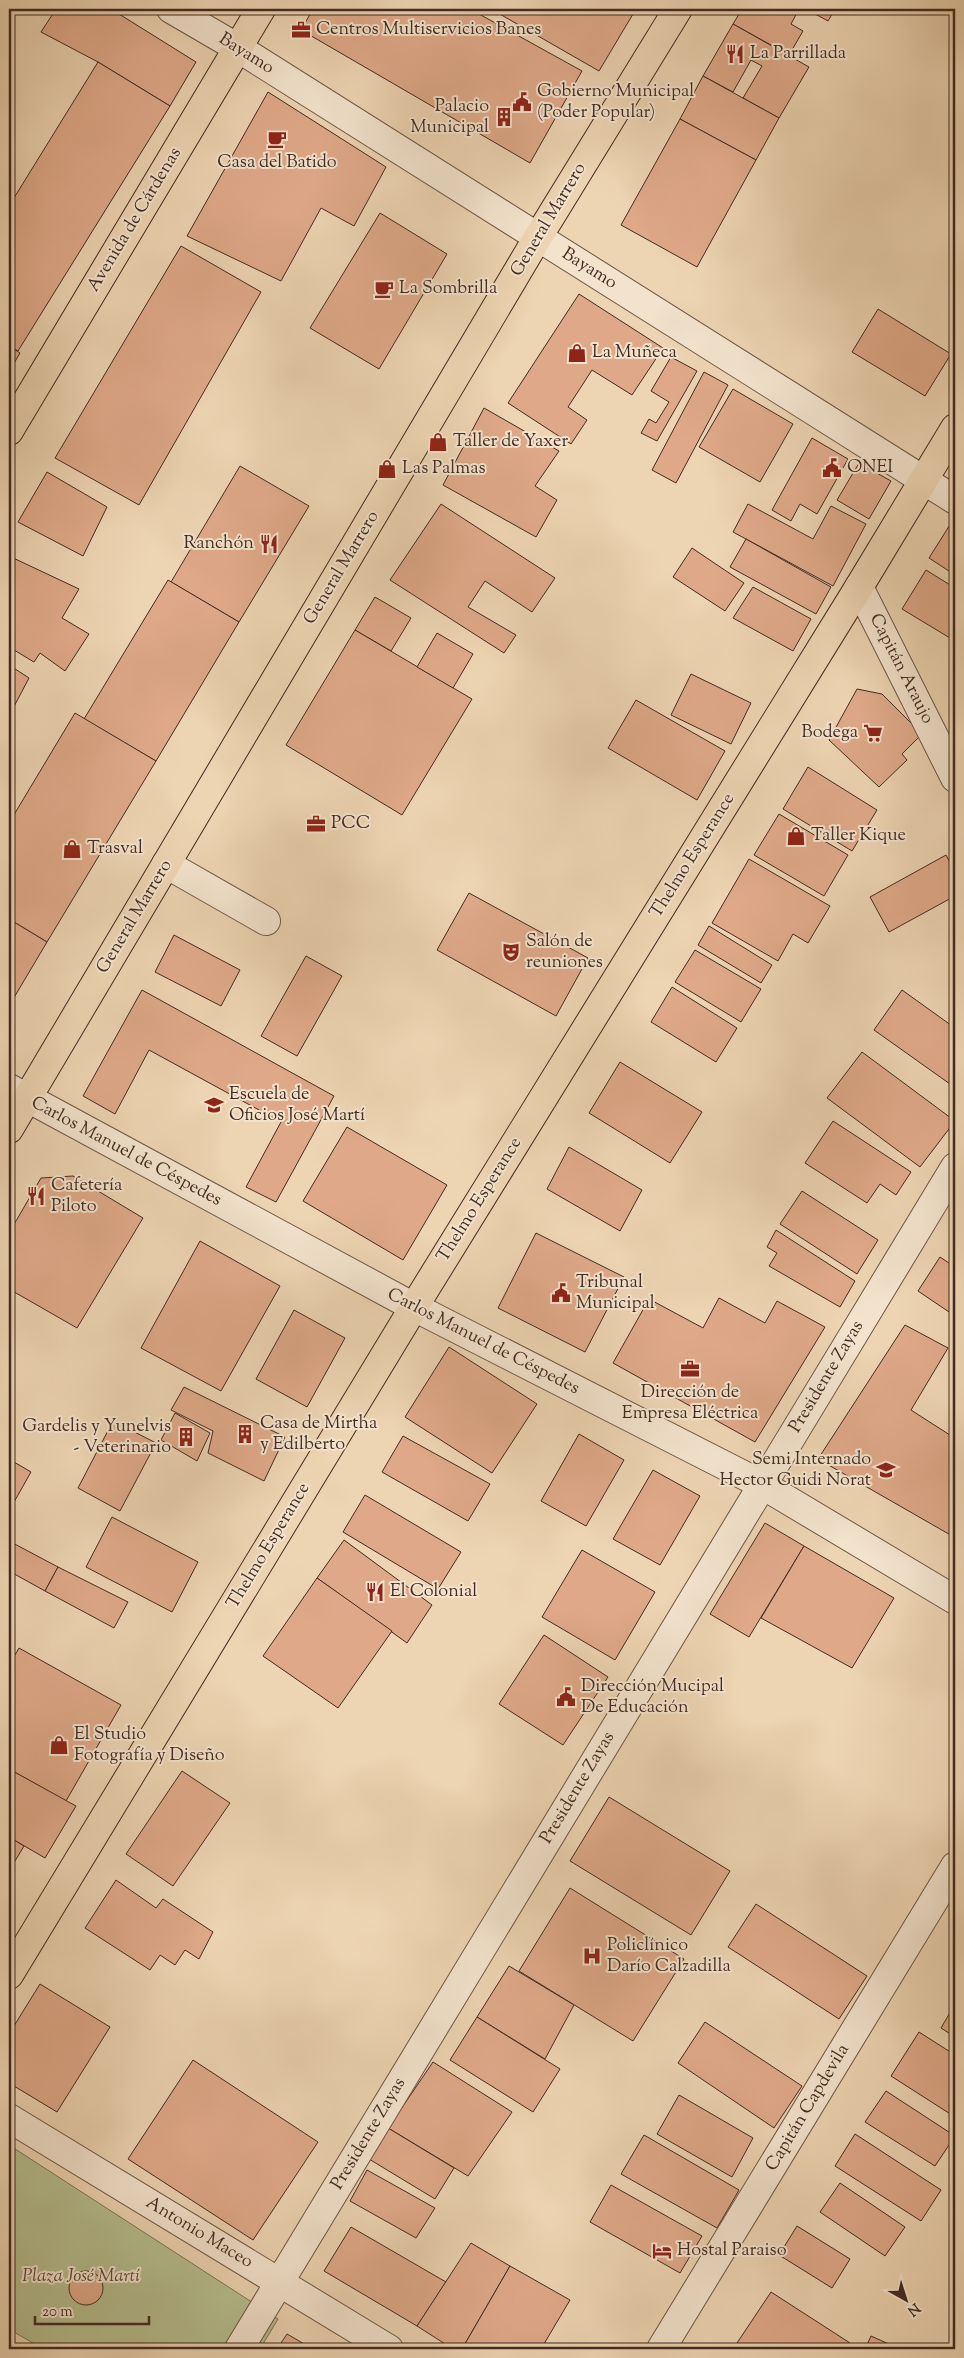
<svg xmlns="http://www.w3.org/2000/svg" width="964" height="2358" viewBox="0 0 964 2358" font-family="'Sorts Mill Goudy',serif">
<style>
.green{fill:#b5bd8e;stroke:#7c7458}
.building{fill:#dfa989;stroke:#432b21}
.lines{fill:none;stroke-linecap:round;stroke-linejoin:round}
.minor-casing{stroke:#6e5545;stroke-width:30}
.major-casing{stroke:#432b21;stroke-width:30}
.minor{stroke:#f3e3cd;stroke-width:28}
.major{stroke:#edd4b2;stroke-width:28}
.labels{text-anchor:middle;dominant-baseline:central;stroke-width:4;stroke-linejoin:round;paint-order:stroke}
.poi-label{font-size:18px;fill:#432b21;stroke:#f3e3cd;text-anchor:start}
.street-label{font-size:18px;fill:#432b21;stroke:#f3e3cd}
.park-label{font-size:18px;font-style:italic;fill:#5a4837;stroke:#f3e3cd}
</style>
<rect width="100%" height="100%" fill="#edd4b2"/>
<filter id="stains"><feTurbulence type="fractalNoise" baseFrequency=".004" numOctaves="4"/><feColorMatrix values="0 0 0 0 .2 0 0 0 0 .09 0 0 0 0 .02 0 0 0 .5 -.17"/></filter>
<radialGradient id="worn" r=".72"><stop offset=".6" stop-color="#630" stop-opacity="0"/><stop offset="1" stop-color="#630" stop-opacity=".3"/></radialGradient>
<path class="green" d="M9,2145L278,2319L260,2349H43L9,2329Z"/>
<g class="building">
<path d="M56,9H111L196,62L170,106L98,62L41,32Z"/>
<path d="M313,9H470L582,71L530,163L301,30Z"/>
<path d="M491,9H636L599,71Z"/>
<path d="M742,9H799L791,24L803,31L789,55L733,24Z"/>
<path d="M806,9H835L828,21Z"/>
<path d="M733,24L809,67L779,118L743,98L762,66L751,60L733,92L703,76Z"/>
<path d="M98,62L170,106L18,351L9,345V206Z"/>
<path d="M703,76L779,118L756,160L680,119Z"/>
<path d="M268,92L386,167L354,226L321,208L281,281L187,236Z"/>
<path d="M680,119L756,160L697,267L621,225Z"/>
<path d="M380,213L447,254L379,369L310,328Z"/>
<path d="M181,246L261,292L139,505L55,458Z"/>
<path d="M579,294L663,348L632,395L592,370L568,407L587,420L571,444L508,403Z"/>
<path d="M878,309L951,354L925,396L852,352Z"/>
<path d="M9,346L20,353L9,372Z"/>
<path d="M671,357L697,371L657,441L641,433L649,419L656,423L669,402L651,391Z"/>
<path d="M704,372L728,385L676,483L652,470Z"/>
<path d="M733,389L793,424L760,482L699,447Z"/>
<path d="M484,408L559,451L535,486L557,500L536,537L443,485Z"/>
<path d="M812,438L848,459L817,514L800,504L791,521L772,510Z"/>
<path d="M859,463L891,481L869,519L837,500Z"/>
<path d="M240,466L309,506L239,622L171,582Z"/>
<path d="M47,472L107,507L83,556L18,522Z"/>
<path d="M441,504L555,578L532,612L485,581L468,607L516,635L504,653L390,580Z"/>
<path d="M748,504L813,539L831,506L866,524L833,586L733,532Z"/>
<path d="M951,523L955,526V575L929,558Z"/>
<path d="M746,539L831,587L816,614L730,567Z"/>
<path d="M692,548L744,583L725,611L673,577Z"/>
<path d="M9,556L79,589L62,618L89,634L65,671L40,653L34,662L9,647Z"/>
<path d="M926,570L955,588V641L902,609Z"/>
<path d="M168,580L239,622L156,761L84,719Z"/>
<path d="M753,587L811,619L793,651L733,618Z"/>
<path d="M375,597L411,618L391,651L355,630Z"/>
<path d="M355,630L472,699L402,815L286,745Z"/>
<path d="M437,633L473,654L453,688L417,667Z"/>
<path d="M9,665L29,678L9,716Z"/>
<path d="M691,674L751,703L731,744L671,715Z"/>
<path d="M857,689L882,694L922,734L902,754L907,760L879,787L829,740Z"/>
<path d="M636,700L725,751L697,800L608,748Z"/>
<path d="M75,713L156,761L47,942L9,919V823Z"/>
<path d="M808,767L877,810L852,851L783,809Z"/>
<path d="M779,814L848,855L824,896L754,855Z"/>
<path d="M946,855L955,872V896L889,932L870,897Z"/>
<path d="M749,859L830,906L808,943L793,934L778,961L712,923Z"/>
<path d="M469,893L588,958L556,1016L437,950Z"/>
<path d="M9,919L47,942L9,1006Z"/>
<path d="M709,926L772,965L761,983L698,945Z"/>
<path d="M174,935L240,970L221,1006L155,972Z"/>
<path d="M695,950L761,989L741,1022L675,982Z"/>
<path d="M306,956L342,976L297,1056L261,1036Z"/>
<path d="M672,987L737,1028L716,1062L651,1022Z"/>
<path d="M142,990L334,1096L276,1202L246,1187L281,1122L149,1050L115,1114L83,1096Z"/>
<path d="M902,990L955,1028V1077L950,1084L874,1030Z"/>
<path d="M862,1052L955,1121L920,1167L827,1098Z"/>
<path d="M620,1062L702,1112L670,1163L589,1113Z"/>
<path d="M833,1121L911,1172L896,1195L880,1184L867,1203L805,1163Z"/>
<path d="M347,1127L447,1185L403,1260L303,1201Z"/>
<path d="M569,1147L642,1190L620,1231L547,1189Z"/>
<path d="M73,1176L143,1218L77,1328L9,1289V1233L41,1178Z"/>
<path d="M802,1191L878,1240L857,1274L780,1224Z"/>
<path d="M776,1230L855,1281L840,1307L769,1266L777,1253L767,1247Z"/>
<path d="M536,1233L624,1277L585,1352L498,1308Z"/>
<path d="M200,1241L280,1286L221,1391L141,1348Z"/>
<path d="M940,1257L955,1267V1316L918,1291Z"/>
<path d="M719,1298L765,1323L777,1301L825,1327L755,1442L613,1363L649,1299L703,1328Z"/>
<path d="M294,1310L345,1338L307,1407L256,1379Z"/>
<path d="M905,1325L948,1348L911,1410L953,1437L955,1433L954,1537L818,1459Z"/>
<path d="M449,1347L537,1404L492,1473L405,1417Z"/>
<path d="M184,1387L285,1437L264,1481L208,1453L213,1431L171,1410Z"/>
<path d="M175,1413L210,1433L197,1461L161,1440Z"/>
<path d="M113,1421L156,1443L120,1511L78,1488Z"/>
<path d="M579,1434L624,1460L586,1526L541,1501Z"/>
<path d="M403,1436L490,1484L468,1521L382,1472Z"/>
<path d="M9,1459L31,1472L9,1511Z"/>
<path d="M653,1470L700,1496L660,1565L613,1539Z"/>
<path d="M365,1495L461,1552L438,1589L343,1532Z"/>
<path d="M112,1517L198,1562L172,1612L86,1567Z"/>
<path d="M765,1523L804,1546L749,1637L710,1614Z"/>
<path d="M344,1540L432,1605L407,1643L317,1578Z"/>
<path d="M9,1541L58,1567L45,1591L9,1571Z"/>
<path d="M804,1546L894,1598L852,1668L761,1618Z"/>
<path d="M582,1550L655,1592L615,1660L542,1617Z"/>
<path d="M58,1567L128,1602L114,1628L45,1591Z"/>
<path d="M317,1578L392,1631L338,1708L263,1656Z"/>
<path d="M544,1635L608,1677L563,1745L499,1704Z"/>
<path d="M19,1648L121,1705L66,1801L9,1769V1665Z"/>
<path d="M9,1769L76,1806L45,1858L9,1837Z"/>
<path d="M182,1771L230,1803L173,1886L126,1854Z"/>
<path d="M609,1797L730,1871L691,1935L570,1861Z"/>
<path d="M9,1837L24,1846L9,1871Z"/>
<path d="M116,1880L156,1908L163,1899L213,1932L199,1959L185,1950L175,1965L160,1955L150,1970L85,1928Z"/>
<path d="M570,1888L684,1959L633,2041L519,1971Z"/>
<path d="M756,1904L867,1976L839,2019L728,1947Z"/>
<path d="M509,1966L574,2005L545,2059L477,2017Z"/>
<path d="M955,1967V1979L950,1976Z"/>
<path d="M40,1984L110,2027L57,2112L9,2083V2034Z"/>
<path d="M955,2004V2037L941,2028Z"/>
<path d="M477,2017L560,2069L533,2112L450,2060Z"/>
<path d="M705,2022L802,2086L774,2128L678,2063Z"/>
<path d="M919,2032L955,2055V2117L891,2076Z"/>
<path d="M193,2060L318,2142L253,2240L128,2159Z"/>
<path d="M433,2062L512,2112L468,2176L388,2128Z"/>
<path d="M886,2091L955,2136L935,2166L865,2122Z"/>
<path d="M679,2095L753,2138L732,2177L657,2134Z"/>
<path d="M388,2128L454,2168L435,2199L369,2159Z"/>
<path d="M855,2134L941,2190L921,2221L835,2166Z"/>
<path d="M644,2135L739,2190L717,2228L621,2174Z"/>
<path d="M367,2170L435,2208L416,2238L350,2201Z"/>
<path d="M840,2183L905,2227L885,2256L820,2212Z"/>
<path d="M611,2185L702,2236L680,2273L590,2222Z"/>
<path d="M797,2226L850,2259L832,2288L779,2255Z"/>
<path d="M351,2227L446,2282L417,2326L324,2271Z"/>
<path d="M471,2243L510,2266L462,2349H453L417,2326Z"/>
<path d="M510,2266L570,2300L541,2349H462Z"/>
<circle cx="86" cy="2288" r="17"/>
<path d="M771,2292L850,2343L846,2349H733Z"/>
<path d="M287,2334L313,2349H277Z"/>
<path d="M871,2336L900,2349H865Z"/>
<path d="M955,2338V2349H949Z"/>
</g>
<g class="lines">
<g class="minor-casing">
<g id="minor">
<path d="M171,9L238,48L955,500"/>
<path d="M859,587L955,778"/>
<path d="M166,864L266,921"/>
<path d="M9,1088L414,1307L761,1484L955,1600"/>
<path d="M9,2118L389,2349"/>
<path d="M239,2349L955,1167"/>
<path d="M661,2349L955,1866"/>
</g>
</g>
<g class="major-casing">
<g id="major">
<path d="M9,431L261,9"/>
<path d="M9,1129L538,237L678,9"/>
<path d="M9,1975L414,1307L859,587L955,428"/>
</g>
</g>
<use href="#minor" class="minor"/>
<use href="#major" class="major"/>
</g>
<defs>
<g id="office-bare" transform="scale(1.5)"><path d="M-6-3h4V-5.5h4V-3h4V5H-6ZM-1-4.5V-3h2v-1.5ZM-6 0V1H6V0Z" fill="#8f2418" stroke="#f3e3cd" stroke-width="2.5" paint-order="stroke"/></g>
<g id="restaurant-bare" transform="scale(1.5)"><path d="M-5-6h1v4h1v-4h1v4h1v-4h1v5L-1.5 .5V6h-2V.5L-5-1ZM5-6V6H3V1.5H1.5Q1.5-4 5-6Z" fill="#8f2418" stroke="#f3e3cd" stroke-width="2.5" paint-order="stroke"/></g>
<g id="civic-bare" transform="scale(1.5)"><path d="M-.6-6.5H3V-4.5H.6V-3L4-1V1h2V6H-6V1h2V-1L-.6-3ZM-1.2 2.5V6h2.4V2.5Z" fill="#8f2418" stroke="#f3e3cd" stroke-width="2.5" paint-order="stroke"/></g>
<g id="building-bare" transform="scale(1.5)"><path d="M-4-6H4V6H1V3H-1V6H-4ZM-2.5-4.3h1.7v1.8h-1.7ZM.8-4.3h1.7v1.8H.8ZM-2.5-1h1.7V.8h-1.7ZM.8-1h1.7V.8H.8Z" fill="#8f2418" stroke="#f3e3cd" stroke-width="2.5" paint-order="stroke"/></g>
<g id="cafe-bare" transform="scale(1.5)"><path d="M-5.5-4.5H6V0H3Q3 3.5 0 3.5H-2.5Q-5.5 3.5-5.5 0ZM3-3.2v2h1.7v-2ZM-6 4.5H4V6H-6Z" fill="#8f2418" stroke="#f3e3cd" stroke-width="2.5" paint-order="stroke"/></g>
<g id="shop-bare" transform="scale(1.5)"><path d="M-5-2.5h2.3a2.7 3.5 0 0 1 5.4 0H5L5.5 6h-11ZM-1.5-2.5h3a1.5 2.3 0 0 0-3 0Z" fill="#8f2418" stroke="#f3e3cd" stroke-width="2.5" paint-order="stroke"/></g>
<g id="supermarket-bare" transform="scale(1.5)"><path d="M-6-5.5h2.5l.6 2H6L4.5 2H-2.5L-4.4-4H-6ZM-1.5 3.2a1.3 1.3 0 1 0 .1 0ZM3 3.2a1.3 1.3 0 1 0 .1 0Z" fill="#8f2418" stroke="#f3e3cd" stroke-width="2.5" paint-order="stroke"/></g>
<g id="theatre-bare" transform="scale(1.5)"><path d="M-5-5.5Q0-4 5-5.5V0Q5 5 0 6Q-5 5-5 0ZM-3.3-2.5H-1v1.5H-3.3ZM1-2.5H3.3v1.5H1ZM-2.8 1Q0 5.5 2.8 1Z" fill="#8f2418" stroke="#f3e3cd" stroke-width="2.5" paint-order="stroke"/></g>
<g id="school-bare" transform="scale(1.5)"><path d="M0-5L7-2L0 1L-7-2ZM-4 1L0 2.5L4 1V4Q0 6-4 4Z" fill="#8f2418" stroke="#f3e3cd" stroke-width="2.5" paint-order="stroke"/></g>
<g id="hospital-bare" transform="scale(1.5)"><path d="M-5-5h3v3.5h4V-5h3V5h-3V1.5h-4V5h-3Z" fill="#8f2418" stroke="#f3e3cd" stroke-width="2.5" paint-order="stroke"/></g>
<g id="hotel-bare" transform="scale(1.5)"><path d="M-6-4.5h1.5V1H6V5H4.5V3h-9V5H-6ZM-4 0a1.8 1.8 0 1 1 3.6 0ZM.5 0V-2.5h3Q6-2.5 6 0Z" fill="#8f2418" stroke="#f3e3cd" stroke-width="2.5" paint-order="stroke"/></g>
</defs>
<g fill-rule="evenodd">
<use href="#office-bare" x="301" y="30"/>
<use href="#restaurant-bare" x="735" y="54"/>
<use href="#civic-bare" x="522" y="102"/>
<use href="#building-bare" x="504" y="117"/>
<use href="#cafe-bare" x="277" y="139"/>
<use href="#cafe-bare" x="384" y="289"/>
<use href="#shop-bare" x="577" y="353"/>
<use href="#shop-bare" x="438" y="442"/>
<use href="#civic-bare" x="832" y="468"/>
<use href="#shop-bare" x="387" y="469"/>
<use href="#restaurant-bare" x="269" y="544"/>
<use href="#supermarket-bare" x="873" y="733"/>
<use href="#office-bare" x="316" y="824"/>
<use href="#shop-bare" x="796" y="836"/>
<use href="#shop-bare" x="72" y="849"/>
<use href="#theatre-bare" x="511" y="952"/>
<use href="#school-bare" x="214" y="1105"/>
<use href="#restaurant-bare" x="36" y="1196"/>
<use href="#civic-bare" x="561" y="1293"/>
<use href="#office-bare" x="690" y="1369"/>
<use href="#building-bare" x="245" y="1434"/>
<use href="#building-bare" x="186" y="1437"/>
<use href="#school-bare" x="886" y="1470"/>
<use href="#restaurant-bare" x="375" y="1592"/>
<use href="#civic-bare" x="566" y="1697"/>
<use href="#shop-bare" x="59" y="1745"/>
<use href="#hospital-bare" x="592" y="1956"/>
<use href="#hotel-bare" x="662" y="2251"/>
</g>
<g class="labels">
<g class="poi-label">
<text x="316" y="30">Centros Multiservicios Banes</text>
<text x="750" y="54">La Parrillada</text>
<text x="537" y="92">Gobierno Municipal<tspan x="537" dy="21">(Poder Popular)</tspan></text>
<text x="489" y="107" text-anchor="end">Palacio<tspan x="489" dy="21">Municipal</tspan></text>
<text x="277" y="163" text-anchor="middle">Casa del Batido</text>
<text x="399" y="289">La Sombrilla</text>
<text x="592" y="353">La Muñeca</text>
<text x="453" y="442">Taller de Yaxer</text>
<text x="847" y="468">ONEI</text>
<text x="402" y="469">Las Palmas</text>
<text x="254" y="544" text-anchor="end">Ranchón</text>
<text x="858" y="733" text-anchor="end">Bodega</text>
<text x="331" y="824">PCC</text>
<text x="811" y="836">Taller Kique</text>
<text x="87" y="849">Trasval</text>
<text x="526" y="942">Salón de<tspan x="526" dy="21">reuniones</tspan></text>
<text x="229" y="1095">Escuela de<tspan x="229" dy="21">Oficios José Martí</tspan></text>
<text x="51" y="1186">Cafetería<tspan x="51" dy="21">Piloto</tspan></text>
<text x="576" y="1283">Tribunal<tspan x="576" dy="21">Municipal</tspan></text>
<text x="690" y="1393" text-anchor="middle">Dirección de<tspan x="690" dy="21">Empresa Eléctrica</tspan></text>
<text x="260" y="1424">Casa de Mirtha<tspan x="260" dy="21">y Edilberto</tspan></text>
<text x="171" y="1427" text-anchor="end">Gardelis y Yunelvis<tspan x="171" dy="21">- Veterinario</tspan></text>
<text x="871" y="1460" text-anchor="end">Semi Internado<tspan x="871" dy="21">Hector Guidi Norat</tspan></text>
<text x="390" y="1592">El Colonial</text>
<text x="581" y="1687">Dirección Mucipal<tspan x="581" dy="21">De Educación</tspan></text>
<text x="74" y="1735">El Studio<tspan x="74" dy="21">Fotografía y Diseño</tspan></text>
<text x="607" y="1946">Policlínico<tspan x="607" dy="21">Darío Calzadilla</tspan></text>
<text x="677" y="2251">Hostal Paraiso</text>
</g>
<g class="street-label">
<text transform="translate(246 54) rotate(32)">Bayamo</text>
<text transform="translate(135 220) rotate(-59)">Avenida de Cárdenas</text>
<text transform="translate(549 220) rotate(-59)">General Marrero</text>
<text transform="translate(589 269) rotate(32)">Bayamo</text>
<text transform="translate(342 568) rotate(-59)">General Marrero</text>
<text transform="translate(901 669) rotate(63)">Capitán Araujo</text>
<text transform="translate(693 856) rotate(-58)">Thelmo Esperance</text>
<text transform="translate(135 917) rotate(-59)">General Marrero</text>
<text transform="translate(126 1152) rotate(28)">Carlos Manuel de Céspedes</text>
<text transform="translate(480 1200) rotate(-58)">Thelmo Esperance</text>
<text transform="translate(483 1342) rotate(27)">Carlos Manuel de Céspedes</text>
<text transform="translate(827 1377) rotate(-59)">Presidente Zayas</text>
<text transform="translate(269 1546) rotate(-59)">Thelmo Esperance</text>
<text transform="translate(578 1788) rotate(-59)">Presidente Zayas</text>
<text transform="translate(808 2108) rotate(-59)">Capitán Capdevila</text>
<text transform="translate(369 2134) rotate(-59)">Presidente Zayas</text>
<text transform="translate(199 2233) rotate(31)">Antonio Maceo</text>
</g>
<g class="park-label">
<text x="81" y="2277">Plaza José Martí</text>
</g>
</g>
<rect width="964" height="2358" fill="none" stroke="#edd4b2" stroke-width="30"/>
<rect x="10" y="10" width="944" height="2338" fill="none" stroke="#432b21" stroke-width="2.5"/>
<rect x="15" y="15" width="934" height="2328" fill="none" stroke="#432b21"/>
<g transform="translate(906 2300) rotate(141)" stroke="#f3e3cd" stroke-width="4" paint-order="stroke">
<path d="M0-4L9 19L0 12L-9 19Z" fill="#432b21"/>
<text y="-8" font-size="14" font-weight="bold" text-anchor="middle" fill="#432b21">N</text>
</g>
<path d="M35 2316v8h114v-8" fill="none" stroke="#432b21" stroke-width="2.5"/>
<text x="42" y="2316" font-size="15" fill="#432b21" stroke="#f3e3cd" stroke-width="4" paint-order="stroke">20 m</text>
<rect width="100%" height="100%" filter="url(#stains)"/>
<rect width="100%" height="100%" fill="url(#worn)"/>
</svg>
